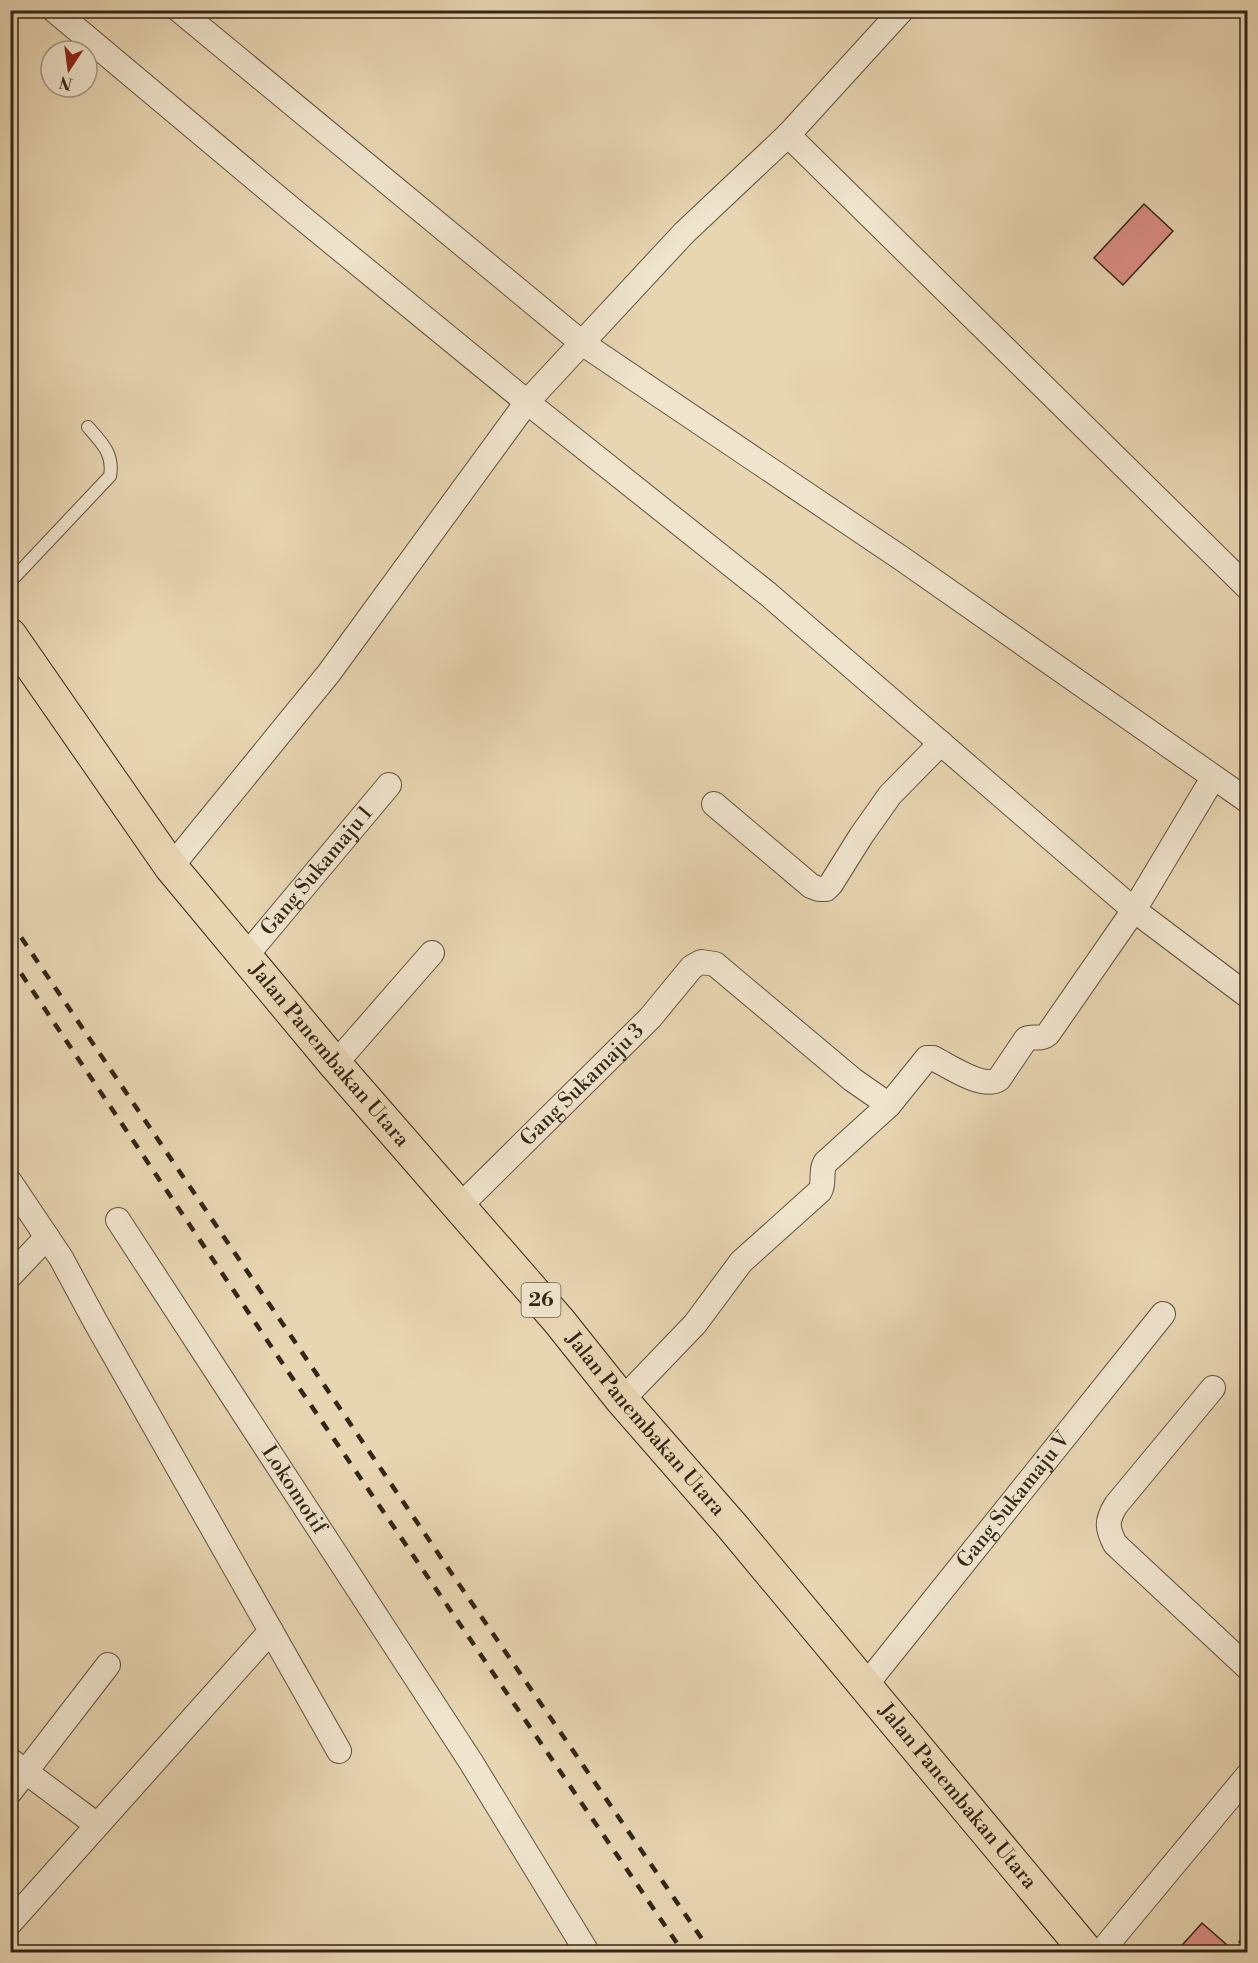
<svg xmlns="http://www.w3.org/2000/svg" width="1258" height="1963" viewBox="0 0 1258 1963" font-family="'Libre Bodoni',serif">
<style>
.building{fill:#dc8e86;stroke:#342618;stroke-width:1.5}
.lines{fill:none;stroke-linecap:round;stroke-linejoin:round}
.lane-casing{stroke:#61523e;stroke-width:14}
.street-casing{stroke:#61523e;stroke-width:26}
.primary-casing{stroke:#342618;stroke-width:35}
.lane{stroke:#f0e4cd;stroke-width:12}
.street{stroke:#f0e4cd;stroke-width:24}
.primary{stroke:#e8d5b2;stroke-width:33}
.rail{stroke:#342618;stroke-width:4.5;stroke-dasharray:10 10;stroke-linecap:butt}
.labels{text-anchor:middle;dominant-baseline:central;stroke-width:6;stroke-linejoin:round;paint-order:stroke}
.shield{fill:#f0e4cd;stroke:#6c5f4e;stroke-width:1.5}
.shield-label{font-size:20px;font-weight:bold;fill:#342618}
.street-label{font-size:21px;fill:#342618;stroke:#f0e4cd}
</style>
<rect width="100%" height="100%" fill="#e8d5b2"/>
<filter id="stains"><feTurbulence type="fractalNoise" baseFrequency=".00333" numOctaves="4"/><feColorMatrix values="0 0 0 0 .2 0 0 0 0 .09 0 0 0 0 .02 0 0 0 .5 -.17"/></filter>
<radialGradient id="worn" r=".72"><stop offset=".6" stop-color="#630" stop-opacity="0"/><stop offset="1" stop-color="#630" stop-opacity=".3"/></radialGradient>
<g class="building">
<path d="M1144,204L1173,231L1123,285L1094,258Z"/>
<path d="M1202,1923L1235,1952H1176Z"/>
<path d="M1248,1932V1950L1239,1942Z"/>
</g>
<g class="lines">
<g class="lane-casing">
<path id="lane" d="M10,582L110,476C114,454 102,443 88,427"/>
</g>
<g class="street-casing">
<g id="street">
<path d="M54,10L295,212L527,402L768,594L1134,910L1248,996"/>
<path d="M179,10L582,343L901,558L1248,801"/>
<path d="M788,135L1248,588"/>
<path d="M714,804L811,886L819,889H826L831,884L861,836L890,795L941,743"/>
<path d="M171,867L329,673L527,402L684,233L788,135L902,10"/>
<path id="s1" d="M245,957L389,785"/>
<path d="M335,1064L432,953"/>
<path d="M10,1182L61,1258L95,1321L339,1751"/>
<path id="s2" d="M460,1206L650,1018L692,967L701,962L715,964L853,1080L889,1105"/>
<path id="s3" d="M118,1220L471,1762L587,1952"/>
<path d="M10,1276L47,1237"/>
<path d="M1213,1388L1116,1505C1106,1521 1107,1528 1115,1544L1248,1668"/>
<path d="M622,1400L695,1324L741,1262L820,1191C825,1182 820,1172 825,1163L889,1105L927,1058H933C949,1066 983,1090 999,1079L1026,1039C1034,1035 1040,1041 1048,1034L1134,910L1213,778"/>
<path id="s4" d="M865,1686L1163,1314"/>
<path d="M10,1760L97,1825"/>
<path d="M10,1792L108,1665"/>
<path d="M10,1923L271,1631"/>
<path d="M1101,1952L1248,1775"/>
</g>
</g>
<g class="primary-casing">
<g id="primary">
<path id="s5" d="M10,635L171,867L335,1064L559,1321L622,1400L732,1526L1087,1952"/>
</g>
</g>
<use href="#lane" class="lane"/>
<use href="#street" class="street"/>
<use href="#primary" class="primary"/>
<g class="rail">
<path d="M10,921L450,1571L711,1952"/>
<path d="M10,957L291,1376L683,1952"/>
</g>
</g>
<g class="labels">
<rect class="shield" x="521.5" y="1283" width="39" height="34" rx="4.5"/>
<g class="shield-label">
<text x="541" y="1300">26</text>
</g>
<g class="street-label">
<text stroke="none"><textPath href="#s1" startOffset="112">Gang Sukamaju 1</textPath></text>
<text stroke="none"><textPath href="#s5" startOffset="528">Jalan Panembakan Utara</textPath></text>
<text stroke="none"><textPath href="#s2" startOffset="172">Gang Sukamaju 3</textPath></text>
<text stroke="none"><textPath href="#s5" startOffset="1014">Jalan Panembakan Utara</textPath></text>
<text stroke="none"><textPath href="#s3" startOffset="322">Lokomotif</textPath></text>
<text stroke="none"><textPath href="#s4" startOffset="238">Gang Sukamaju V</textPath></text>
<text stroke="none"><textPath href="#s5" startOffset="1500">Jalan Panembakan Utara</textPath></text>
</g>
</g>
<rect width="1258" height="1963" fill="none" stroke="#e8d5b2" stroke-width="36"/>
<rect x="12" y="12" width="1234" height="1939" fill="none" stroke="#342618" stroke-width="3"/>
<rect x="18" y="18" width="1222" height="1927" fill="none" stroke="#342618" stroke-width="1.5"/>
<g transform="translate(69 69) rotate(193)"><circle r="28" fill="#f0e4cd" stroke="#a59885" stroke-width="1.5"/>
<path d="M0-4.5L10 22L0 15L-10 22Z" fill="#8f2418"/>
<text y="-9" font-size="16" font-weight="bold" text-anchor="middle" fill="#342618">N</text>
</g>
<rect width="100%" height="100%" filter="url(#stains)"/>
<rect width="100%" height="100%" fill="url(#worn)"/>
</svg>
